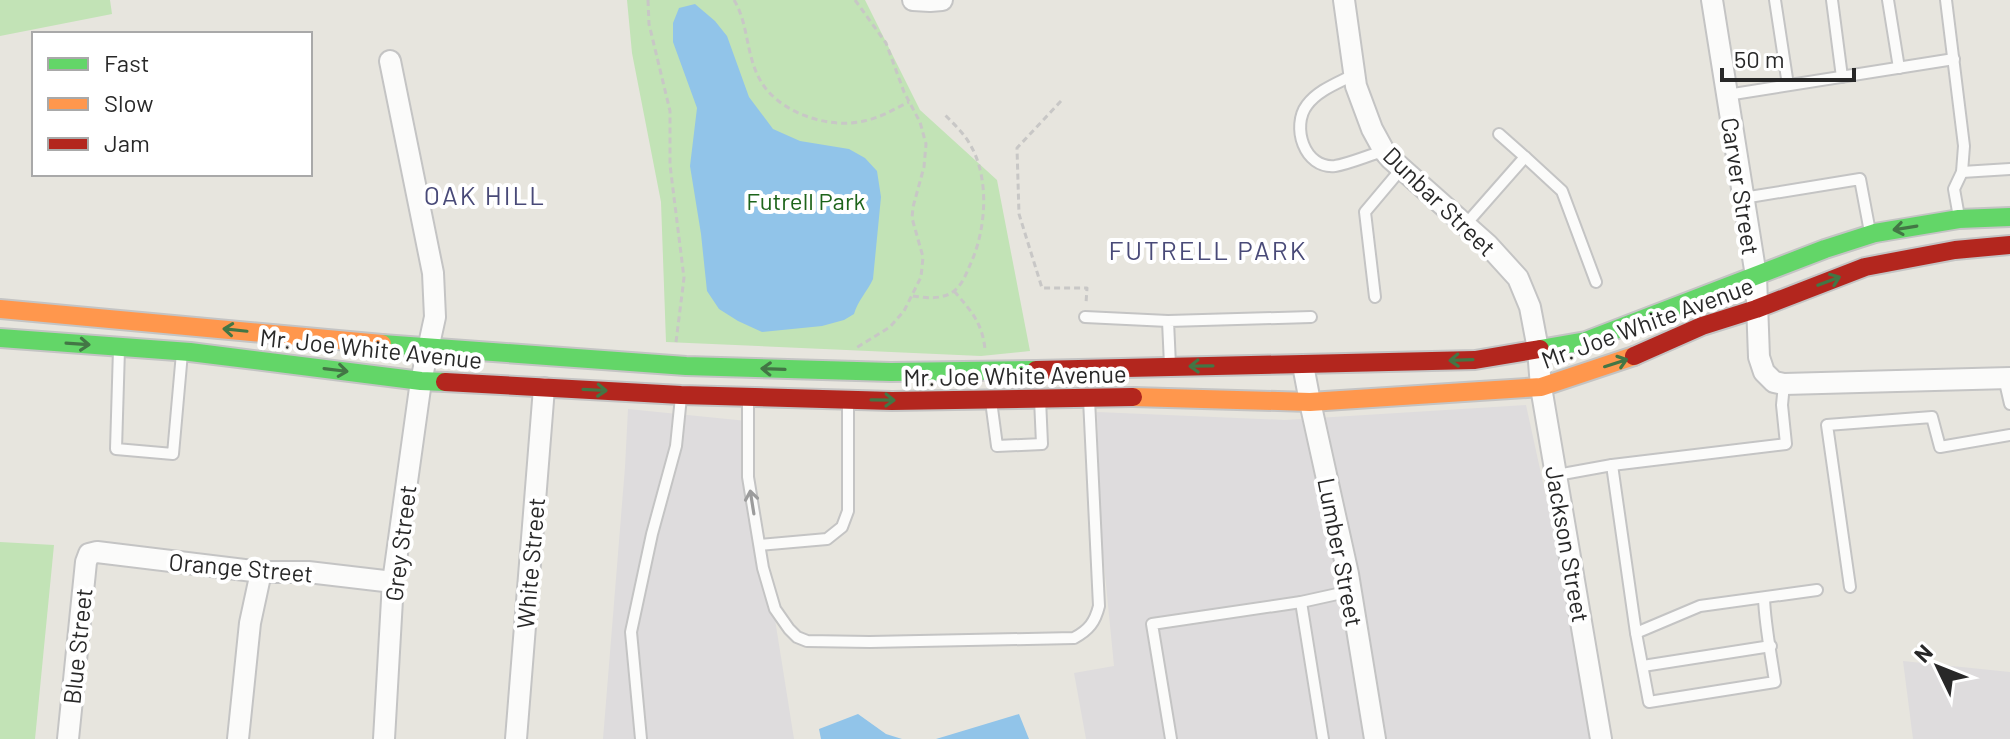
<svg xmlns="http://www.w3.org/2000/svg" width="2010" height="739" viewBox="0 0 2010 739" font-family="Barlow,sans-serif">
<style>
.industrial{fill:#dedcdd}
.green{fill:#c2e3b6}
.water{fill:#91c4e9}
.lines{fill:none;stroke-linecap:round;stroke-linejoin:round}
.lane-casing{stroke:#c4c4c4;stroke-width:14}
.street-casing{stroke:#c4c4c4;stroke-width:24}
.fast-casing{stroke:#c4c4c4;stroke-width:22}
.slow-casing{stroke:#c4c4c4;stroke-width:22}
.jam-casing{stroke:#c4c4c4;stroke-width:22}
.path{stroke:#c8c7c6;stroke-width:3;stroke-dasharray:6 4;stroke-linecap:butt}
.lane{stroke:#fbfbfa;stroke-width:10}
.street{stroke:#fbfbfa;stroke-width:20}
.fast{stroke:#63d668;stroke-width:18}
.slow{stroke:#ff974d;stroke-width:18}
.jam{stroke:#b3261e;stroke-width:18}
.oneway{stroke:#437645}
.oneway2{stroke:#9c9c9c}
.labels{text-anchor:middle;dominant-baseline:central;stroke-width:8;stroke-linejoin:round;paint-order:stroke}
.street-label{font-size:24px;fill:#282828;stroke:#fff}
.park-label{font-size:24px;fill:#1d641a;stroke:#fff}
.neighbourhood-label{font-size:26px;letter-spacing:2px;fill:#494a78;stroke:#fff}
</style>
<rect width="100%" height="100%" fill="#e7e5de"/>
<g class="industrial">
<path d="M1526,405L1599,739H1086L1074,673L1114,666L1101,534L1097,412L1285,420Z"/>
<path d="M628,409L747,421L763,544L794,739H603L625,467Z"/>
<path d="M1903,661L2010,672V739H1913Z"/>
</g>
<g class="green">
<path d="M0,0H110L112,14L0,36Z"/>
<path d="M627,0H865L920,110L997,180L1030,351L981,356L666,342L661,202L632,53Z"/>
<path d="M0,542L54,545L35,739H0Z"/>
</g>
<g class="water">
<path d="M695,4L715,21L727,36L749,97L773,129L800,141L849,149L865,158L877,171L881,197L873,279C867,292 858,300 854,314L844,320L822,326L762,332L738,321L719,309L707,291L701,234L690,166L697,108L673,42V23L679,8Z"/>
<path d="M858,714L886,734L902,739H821L819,729Z"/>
<path d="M1019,714L1029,739H936Z"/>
</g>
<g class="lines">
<g class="lane-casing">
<g id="lane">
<path d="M1775,0L1788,85"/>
<path d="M1832,0L1842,77"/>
<path d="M1888,0L1899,68"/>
<path d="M1946,0L1964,146L1962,172L1954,189L1959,217"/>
<path d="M1355,74C1338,83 1318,90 1307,105C1291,126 1304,169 1335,166C1349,164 1369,155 1384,151"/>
<path d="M1727,95L1954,59"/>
<path d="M1525,157L1562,191L1596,282"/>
<path d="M1962,172L2010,169"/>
<path d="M1743,198L1860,179L1870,232"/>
<path d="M1466,224L1525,157L1499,134"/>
<path d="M1375,297L1365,212L1402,168"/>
<path d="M1085,317L1168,321"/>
<path d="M119,349L116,449L173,454L182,353"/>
<path d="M1170,365L1168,321L1311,317"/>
<path d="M2004,378L2010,404"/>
<path d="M748,399V477L763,568L775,609L789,629L797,637L807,641L870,642L1074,638C1089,630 1095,622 1099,606L1089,399"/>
<path d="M991,401L997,446L1042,444L1040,399"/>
<path d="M1612,465L1636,633L1700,606L1817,590"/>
<path d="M1557,475L1612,465L1786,444L1782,405L1784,384"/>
<path d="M760,545L827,539L842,527L848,511V401"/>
<path d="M1850,587L1827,425L1932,417L1940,447L2010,435"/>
<path d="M1301,602L1323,739"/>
<path d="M1636,633L1649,702L1775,682C1771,654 1765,626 1764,598"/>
<path d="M1643,666L1771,646"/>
<path d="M641,739L631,632L652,534L676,446L681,397"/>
<path d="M1171,739L1152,624L1301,602L1351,591"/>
</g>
</g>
<g class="street-casing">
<g id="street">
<path d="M913,0L930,1L942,0"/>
<path d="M1344,0L1356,86L1372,129L1384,151L1391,159L1488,245L1518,278L1530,307L1538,349L1541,387L1601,739"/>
<path d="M1712,0L1756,276L1759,357L1764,372L1774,382L1784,384L2010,378"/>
<path d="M1303,365L1310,402L1348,574L1375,739"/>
<path d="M68,739L86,562L89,554L97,552L261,572H308L393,582"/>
<path d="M238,739L250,623L261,572"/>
<path d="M384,739L393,582L421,381L435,317L433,273L390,61"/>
<path d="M516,739L544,388"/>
</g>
</g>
<g class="fast-casing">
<g id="fast">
<path d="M0,338L190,352L421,381L445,382"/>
<path d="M382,344L686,366L891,372L1036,370"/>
<path d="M1540,349L1586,341L1825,249L1875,233L1959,219L2010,217"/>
</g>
</g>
<g class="slow-casing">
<g id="slow">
<path d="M0,309L382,344"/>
<path d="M1133,397L1310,402L1541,387L1634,356"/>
</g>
</g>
<g class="jam-casing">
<g id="jam">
<path d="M1634,356L1702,326L1756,309L1865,267L1955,250L2010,245"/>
<path d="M1036,370L1475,360L1540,349"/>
<path d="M445,382L681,395L892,401L1133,397"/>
</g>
</g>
<g class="path">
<path d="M648,0L649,24L670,111V165L684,278L676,342"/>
<path d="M734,0C748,23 746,52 758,76C774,111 827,130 864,121C880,118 894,109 909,102"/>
<path d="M855,0L886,43L904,92L920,122L926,144L924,167L913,207L912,218L923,257L921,277L904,311L890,327L856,348"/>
<path d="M1061,101L1017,148L1019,214L1042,288H1087L1086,303"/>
<path d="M954,291C971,311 982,322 985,349"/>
<path d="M913,296C926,298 942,300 954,291C962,285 966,274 970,265C986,231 990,180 971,146C964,133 953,123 943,113"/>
</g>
<use href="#lane" class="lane"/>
<use href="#street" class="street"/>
<use href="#fast" class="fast"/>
<use href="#slow" class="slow"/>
<use href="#jam" class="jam"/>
</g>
<defs><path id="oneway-shaft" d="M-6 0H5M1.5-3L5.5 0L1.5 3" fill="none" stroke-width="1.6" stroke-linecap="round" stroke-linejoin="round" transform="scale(2)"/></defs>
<g class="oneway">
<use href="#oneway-shaft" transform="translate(1905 228) rotate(171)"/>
<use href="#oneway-shaft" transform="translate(1829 281) rotate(-21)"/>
<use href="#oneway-shaft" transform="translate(235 330) rotate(-174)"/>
<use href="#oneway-shaft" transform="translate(78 344) rotate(4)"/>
<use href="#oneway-shaft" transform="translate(1461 360) rotate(178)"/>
<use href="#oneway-shaft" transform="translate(1616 363) rotate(-18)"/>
<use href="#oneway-shaft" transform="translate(1201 366) rotate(179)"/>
<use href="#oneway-shaft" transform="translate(773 369) rotate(-178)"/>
<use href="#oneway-shaft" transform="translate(336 370) rotate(7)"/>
<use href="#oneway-shaft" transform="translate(595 390) rotate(3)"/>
<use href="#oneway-shaft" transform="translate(883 400) rotate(1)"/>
</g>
<use class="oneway2" href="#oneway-shaft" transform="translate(752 502) rotate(-99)"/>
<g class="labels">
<g class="street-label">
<text transform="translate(1741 186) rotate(81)">Carver Street</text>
<text transform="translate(1440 201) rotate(44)">Dunbar Street</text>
<text transform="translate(1647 322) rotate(-20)">Mr. Joe White Avenue</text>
<text transform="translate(371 348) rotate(6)">Mr. Joe White Avenue</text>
<text transform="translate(1015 375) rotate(-1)">Mr. Joe White Avenue</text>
<text transform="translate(400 543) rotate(-83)">Grey Street</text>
<text transform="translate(1568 544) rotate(80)">Jackson Street</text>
<text transform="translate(1341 552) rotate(79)">Lumber Street</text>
<text transform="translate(530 563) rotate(-85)">White Street</text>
<text transform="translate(241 567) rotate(5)">Orange Street</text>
<text transform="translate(77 646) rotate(-84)">Blue Street</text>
</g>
<g class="park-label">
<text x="806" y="200">Futrell Park</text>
</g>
<g class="neighbourhood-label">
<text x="485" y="194">OAK HILL</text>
<text x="1208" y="249">FUTRELL PARK</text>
</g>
</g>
<rect x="32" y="32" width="280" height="144" fill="#ffffff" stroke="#a9a9a9" stroke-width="2"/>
<rect x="48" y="58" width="40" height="12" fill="#63d668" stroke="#a9a9a9" stroke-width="2"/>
<text x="104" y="72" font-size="24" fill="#282828">Fast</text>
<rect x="48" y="98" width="40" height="12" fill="#ff974d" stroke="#a9a9a9" stroke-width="2"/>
<text x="104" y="112" font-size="24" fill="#282828">Slow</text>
<rect x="48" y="138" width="40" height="12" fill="#b3261e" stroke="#a9a9a9" stroke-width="2"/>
<text x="104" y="152" font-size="24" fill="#282828">Jam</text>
<g transform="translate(1938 667) rotate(313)" stroke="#ffffff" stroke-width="6" paint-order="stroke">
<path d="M0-6L14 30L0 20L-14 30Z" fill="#282828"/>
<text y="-12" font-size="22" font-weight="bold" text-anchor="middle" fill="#282828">N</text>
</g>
<path d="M1722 68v12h132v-12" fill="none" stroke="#282828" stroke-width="4"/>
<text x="1734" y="68" font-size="24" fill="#282828" stroke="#ffffff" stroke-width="6" paint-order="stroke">50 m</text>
</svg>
